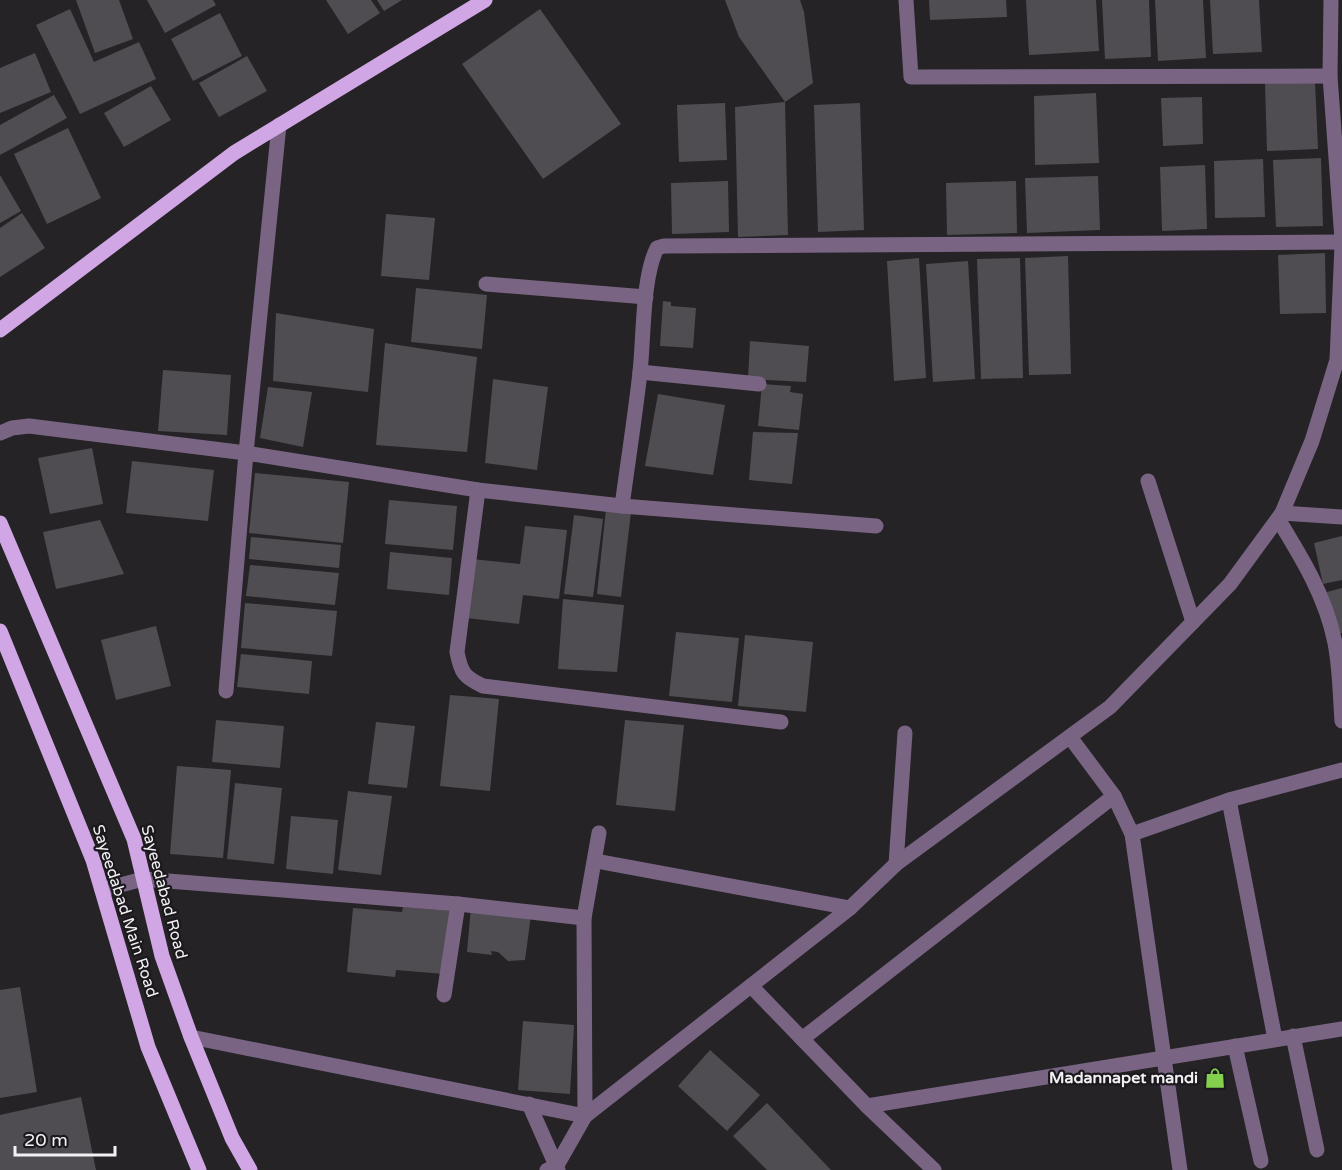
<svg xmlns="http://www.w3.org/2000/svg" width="1342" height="1170" viewBox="0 0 1342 1170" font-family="'Varela Round',sans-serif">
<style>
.building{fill:#4f4d51}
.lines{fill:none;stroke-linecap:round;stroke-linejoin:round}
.minor{stroke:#796583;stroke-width:15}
.major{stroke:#d1a6e5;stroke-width:15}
.labels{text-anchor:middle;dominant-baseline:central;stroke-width:4.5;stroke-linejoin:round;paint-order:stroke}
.street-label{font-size:16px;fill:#f2f0f3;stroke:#1b191d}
.poi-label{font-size:16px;font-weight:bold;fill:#f2f0f3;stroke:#1b191d;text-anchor:end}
</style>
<rect width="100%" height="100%" fill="#252326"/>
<g class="building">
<path d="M76,0H119L133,39L95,53Z"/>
<path d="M147,0H213L216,5L165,33Z"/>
<path d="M326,0H371L380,13L348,34Z"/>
<path d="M377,0H402L384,11Z"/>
<path d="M725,0H800L804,12L813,83L785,102L788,235L738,237L735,107L785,102L739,37Z"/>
<path d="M929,0H1006L1007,17L930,20Z"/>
<path d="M1026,0H1096L1099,51L1029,55Z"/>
<path d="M1102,0H1149L1151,57L1105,59Z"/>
<path d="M1155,0H1203L1206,58L1158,61Z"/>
<path d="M1210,0H1259L1262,52L1213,54Z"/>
<path d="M70,9L94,62L139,42L156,79L80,114L36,25Z"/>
<path d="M540,9L621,124L543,179L462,64Z"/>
<path d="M220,13L242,56L193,81L171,39Z"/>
<path d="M35,53L51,92L0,113V68Z"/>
<path d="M247,56L267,91L219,117L199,83Z"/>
<path d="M1315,82L1318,149L1267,151L1265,83Z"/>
<path d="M151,86L171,120L124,147L104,113Z"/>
<path d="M1096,93L1099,163L1035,165L1034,96Z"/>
<path d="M54,95L67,118L0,155V125Z"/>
<path d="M1202,97L1203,144L1163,146L1161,98Z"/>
<path d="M725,103L727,160L679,162L677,105Z"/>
<path d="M860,103L864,230L818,232L814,105Z"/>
<path d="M68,128L101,198L47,224L14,154Z"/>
<path d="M1321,158L1323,226L1276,227L1273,160Z"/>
<path d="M1263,159L1265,217L1215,218L1214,161Z"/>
<path d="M1205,165L1207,229L1162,231L1160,167Z"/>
<path d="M0,175L21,211L0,223Z"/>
<path d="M1098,176L1100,230L1027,233L1025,178Z"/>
<path d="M728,181L729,232L672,234L671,183Z"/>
<path d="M1016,181L1017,233L947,235L946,183Z"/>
<path d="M22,213L45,248L0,277V228Z"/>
<path d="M386,214L435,218L429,280L381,276Z"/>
<path d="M1325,253L1326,313L1280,314L1278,255Z"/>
<path d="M1068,256L1071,374L1029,375L1025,258Z"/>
<path d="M919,258L926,378L894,381L887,261Z"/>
<path d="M1020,258L1023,378L981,379L977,259Z"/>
<path d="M968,261L975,379L933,382L926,264Z"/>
<path d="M416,288L487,295L482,349L411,342Z"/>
<path d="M663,301L671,302V306L696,308L693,348L660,346Z"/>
<path d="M276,313L374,329L368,392L273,381Z"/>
<path d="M750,341L809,346L806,382L748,379Z"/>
<path d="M385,343L477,357L467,452L376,445Z"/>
<path d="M163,370L231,375L227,435L158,431Z"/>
<path d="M493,379L548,387L537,470L485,463Z"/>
<path d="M762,384L791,386L790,392L803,394L799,430L758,426Z"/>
<path d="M268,387L312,392L303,447L260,438Z"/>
<path d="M658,394L725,405L713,475L645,466Z"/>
<path d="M753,432L798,433L792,484L749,480Z"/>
<path d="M92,448L103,504L50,514L38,458Z"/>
<path d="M132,461L214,470L208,521L126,513Z"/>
<path d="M255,473L349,482L343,543L249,533Z"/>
<path d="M389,500L457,506L453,550L385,544Z"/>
<path d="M606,509L631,512L621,597L597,594Z"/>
<path d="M574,515L603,519L593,597L564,594Z"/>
<path d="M100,520L124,574L56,589L43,532Z"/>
<path d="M525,526L567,530L559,599L523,595L519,624L466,618L472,559L520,564Z"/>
<path d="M1342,536V580L1323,584L1314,543Z"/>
<path d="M251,537L341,545L339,568L249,559Z"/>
<path d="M390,552L452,558L449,595L387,589Z"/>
<path d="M250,565L339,573L335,605L246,596Z"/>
<path d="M1342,588V633L1336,634L1327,592Z"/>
<path d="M563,599L624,605L617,672L558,669Z"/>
<path d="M245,603L337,611L332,656L241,648Z"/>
<path d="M156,626L171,686L116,700L101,640Z"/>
<path d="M676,632L739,638L732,702L669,696Z"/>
<path d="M745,635L813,642L806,712L738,706Z"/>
<path d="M241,654L312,661L309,694L237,687Z"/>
<path d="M450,695L499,699L490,791L440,786Z"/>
<path d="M216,720L284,726L280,768L212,762Z"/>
<path d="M625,720L684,725L675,811L616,805Z"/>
<path d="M376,722L415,726L407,788L368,784Z"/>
<path d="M177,766L231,770L223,858L170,854Z"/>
<path d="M235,783L282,788L274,864L227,859Z"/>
<path d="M348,791L392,796L381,875L338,870Z"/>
<path d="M291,816L338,820L333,874L286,869Z"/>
<path d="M403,907L452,911L444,974L396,970L395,977L347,972L353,908L402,912Z"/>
<path d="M471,907L531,915L525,960L508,961L498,952L491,951L492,955L467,952Z"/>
<path d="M20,987L37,1092L0,1098V990Z"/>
<path d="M523,1021L574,1025L570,1094L518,1090Z"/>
<path d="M710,1050L760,1095L727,1131L678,1086Z"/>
<path d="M81,1097L96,1170H0V1115Z"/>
<path d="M767,1103L831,1170H767L733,1136Z"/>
</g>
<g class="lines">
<g class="minor">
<path d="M906,0L911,77L1330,76"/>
<path d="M1331,0L1330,76L1342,240"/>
<path d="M486,284L646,297"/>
<path d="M640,372L759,384"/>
<path d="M0,433L12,428L29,426L246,453L478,490L622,506L876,526"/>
<path d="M1148,481L1193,622"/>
<path d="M478,490L457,652C461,673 464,677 483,686L781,722"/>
<path d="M622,506C628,461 635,417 640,372C644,337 642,278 657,248L664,246L1342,242"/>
<path d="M1282,513L1342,517"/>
<path d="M1278,519C1302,558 1326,597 1335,643C1340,668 1340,695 1342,721"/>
<path d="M226,691L246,453L279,125"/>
<path d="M1070,737L1114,796L1132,834L1180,1170"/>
<path d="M1229,800L1275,1039"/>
<path d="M1132,834L1229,800L1342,770"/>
<path d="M596,861L850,908"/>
<path d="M896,864L905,733"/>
<path d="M102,890L143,879L458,904L584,918"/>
<path d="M751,986L867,1106L934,1170"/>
<path d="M444,995L458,904"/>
<path d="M1293,1036L1317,1150"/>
<path d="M191,1037L585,1116"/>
<path d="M802,1039L1114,796"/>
<path d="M1235,1046L1261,1161"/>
<path d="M529,1104L558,1170"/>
<path d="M867,1106L1342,1029"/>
<path d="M585,1116L584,918L599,833"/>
<path d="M547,1170L556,1167L585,1116L850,908L896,864L1110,707L1230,584L1282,513L1312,441L1337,360L1342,245"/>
</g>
<g class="major">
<path d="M0,330L234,153L485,0"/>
<path d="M0,523L134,839L162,956L191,1037L232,1138L250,1170"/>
<path d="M0,631L93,860L148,1047L199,1170"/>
</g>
</g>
<defs>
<g id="shop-bare" transform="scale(1.62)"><path d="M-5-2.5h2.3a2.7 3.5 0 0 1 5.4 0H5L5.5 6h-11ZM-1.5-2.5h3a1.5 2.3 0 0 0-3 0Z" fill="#83d04e" stroke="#1b191d" stroke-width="2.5" paint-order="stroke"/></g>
</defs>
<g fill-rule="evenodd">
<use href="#shop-bare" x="1215" y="1078"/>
</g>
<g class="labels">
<g class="street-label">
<text transform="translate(164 892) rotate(75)">Sayeedabad Road</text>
<text transform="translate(125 911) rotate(72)">Sayeedabad Main Road</text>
</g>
<g class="poi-label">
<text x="1198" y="1078">Madannapet mandi</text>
</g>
</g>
<path d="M15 1146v9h100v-9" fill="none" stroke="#f2f0f3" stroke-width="3"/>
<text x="24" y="1146" font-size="18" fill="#f2f0f3" stroke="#1b191d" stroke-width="4.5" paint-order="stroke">20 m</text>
</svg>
